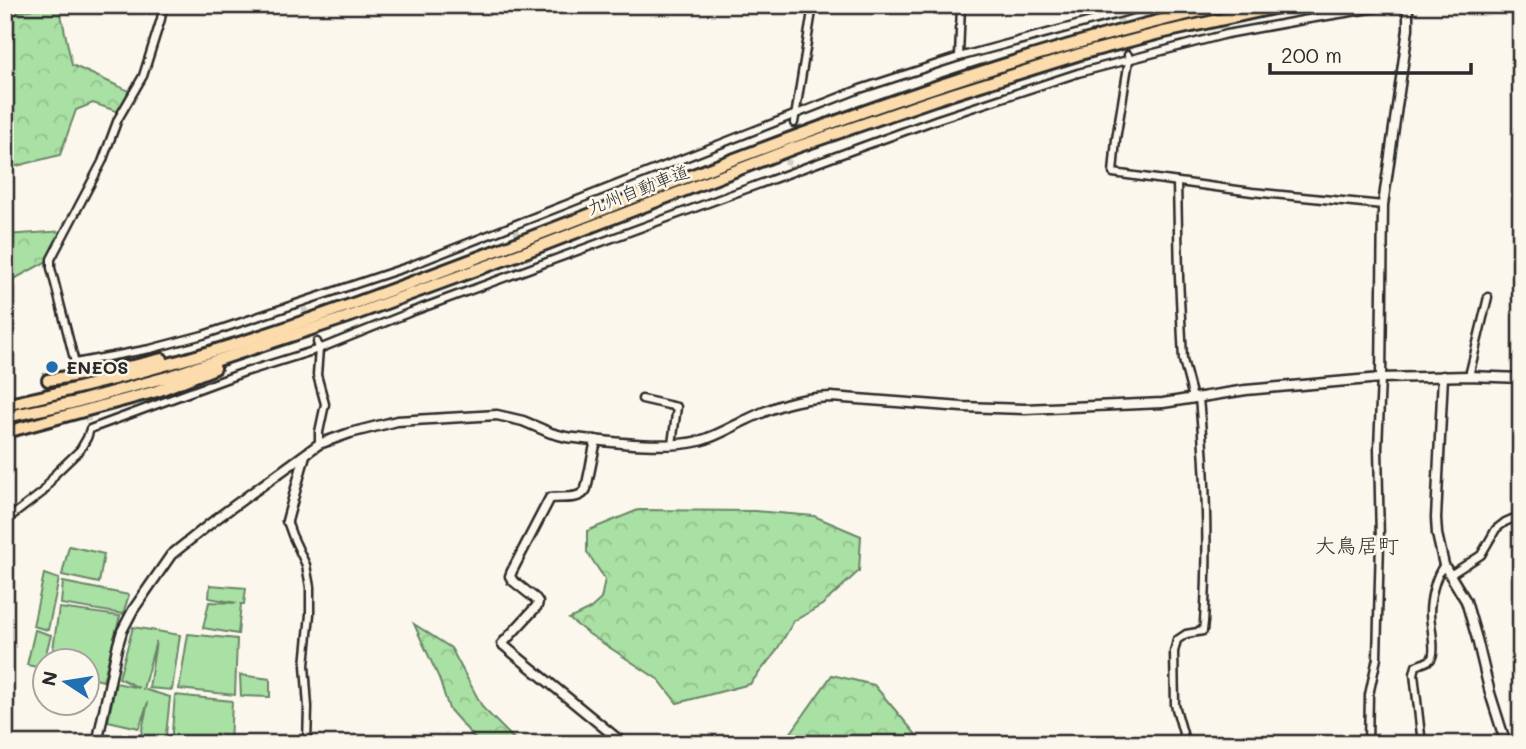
<svg xmlns="http://www.w3.org/2000/svg" width="1526" height="749" viewBox="0 0 1526 749" font-family="Mali,'Klee One',sans-serif">
<style>
.green{fill:#a9e0a3;stroke:#6a8667;stroke-width:2}
.forest{fill:url(#forest-crowns);stroke:#6a8667;stroke-width:2}
.lines{fill:none;stroke-linecap:round;stroke-linejoin:round}
.street-tunnel{stroke:#d1cec5;stroke-width:6;stroke-dasharray:6 3;stroke-linecap:butt}
.street-casing{stroke:#2b2b2b;stroke-width:11}
.secondary-casing{stroke:#2b2b2b;stroke-width:13}
.highway-casing{stroke:#2b2b2b;stroke-width:16}
.street{stroke:#fbf7ec;stroke-width:6}
.secondary{stroke:#fbf7ec;stroke-width:8}
.highway{stroke:#fcdcac;stroke-width:10}
.poi-dot{fill:#1f6fb2;stroke:#fbf7ec;stroke-width:2.5}
.labels{text-anchor:middle;dominant-baseline:central;stroke-width:5;stroke-linejoin:round;paint-order:stroke}
.street-label{font-size:18px;fill:#2b2b2b;stroke:#fbf7ec}
.poi-label{font-size:18px;font-weight:bold;fill:#2b2b2b;stroke:#fbf7ec;text-anchor:start}
.quarter-label{font-size:21px;fill:#2b2b2b;stroke:#fbf7ec}
</style>
<defs>
<pattern id="forest-crowns" width="20" height="18" patternUnits="userSpaceOnUse" patternTransform="scale(1.75)"><rect width="20" height="18" fill="#a9e0a3"/><path d="M2 6a3 3 0 1 1 6 0M12 15a3 3 0 1 1 6 0" fill="none" stroke="#92c08c"/></pattern>
</defs>
<rect width="100%" height="100%" fill="#fbf7ec"/>
<filter id="ink" filterUnits="userSpaceOnUse"><feTurbulence type="fractalNoise" baseFrequency=".0143" numOctaves="2"/><feDisplacementMap in="SourceGraphic" scale="14" xChannelSelector="R" yChannelSelector="G"/><feConvolveMatrix kernelMatrix="1 2 1 2 8 2 1 2 1" color-interpolation-filters="sRGB"/></filter>
<g filter="url(#ink)">
<g class="green">
<path d="M69,546L104,554L99,583L62,575Z"/>
<path d="M44,574L59,579L48,630L33,626Z"/>
<path d="M63,582L129,595L123,614L61,604Z"/>
<path d="M210,585L246,588L244,604H241L238,634L203,628L209,602L237,603L209,598Z"/>
<path d="M59,608L120,616L103,681L88,677V662L48,661L49,653L82,659V655L53,649Z"/>
<path d="M133,627L180,635L172,690L149,688L156,641L143,689L170,697L165,744H139L148,702L139,728L108,721L116,683L139,688L119,678Z"/>
<path d="M35,630L51,635L42,668L27,665Z"/>
<path d="M188,634L237,639L235,695L179,689Z"/>
<path d="M240,675L270,679V697L241,696Z"/>
<path d="M175,695L232,701L230,744H171Z"/>
</g>
<g class="forest">
<path d="M52,5H59L72,65L129,91L119,112L93,103L76,110L60,155L5,169V15Z"/>
<path d="M65,231L51,259L5,284V235Z"/>
<path d="M638,510L755,511L814,516L861,536L859,571L822,605L794,621L775,653L750,684L677,703L659,680L589,634L569,619L590,609L601,599L605,579L587,552V531Z"/>
<path d="M414,624L451,648L483,708L519,744H480L449,709L439,678Z"/>
<path d="M832,675L874,685L924,744H783Z"/>
</g>
<g class="lines">
<g class="street-tunnel">
<path d="M1120,18L1128,55"/>
<path d="M787,165L790,150"/>
<path d="M516,230L529,262"/>
<path d="M304,308L317,342"/>
<path d="M75,363L90,429"/>
</g>
<g class="street-casing">
<g id="street">
<path d="M163,5L161,19L143,76L118,119L102,162L51,259V268L75,363L150,349L203,335L407,267L860,89L959,57L1151,5"/>
<path d="M1128,55L1129,60L1116,139L1113,173L1252,192L1383,205"/>
<path d="M959,57L961,5"/>
<path d="M794,123L813,5"/>
<path d="M1177,182L1179,277L1183,360L1193,398"/>
<path d="M317,342L319,349L317,375L325,404L319,432V444"/>
<path d="M1469,376L1488,297"/>
<path d="M642,399L677,407L672,444"/>
<path d="M5,521L43,492L56,473L80,450L87,438L90,429L242,373L319,349L411,312L787,174L938,119L1078,73L1227,34L1303,20L1394,5"/>
<path d="M287,521L292,535L306,565L310,587V614L305,665L308,707L307,744"/>
<path d="M1450,575L1481,555L1496,529L1505,522L1521,515"/>
<path d="M1186,744L1175,705L1174,652L1177,640L1186,634L1203,631L1204,622C1209,547 1206,472 1199,398"/>
<path d="M1368,744L1369,695L1377,658L1380,541L1378,448L1381,378"/>
<path d="M1422,744L1414,674L1416,666C1420,664 1428,662 1431,659C1437,652 1430,623 1430,614C1430,599 1435,576 1444,565"/>
</g>
</g>
<g class="secondary-casing">
<g id="secondary">
<path d="M1443,376L1436,518L1437,534L1444,565L1466,601L1477,639L1490,693L1506,744"/>
<path d="M1381,378L1383,205L1408,29V5"/>
<path d="M596,440L586,489C580,501 562,496 550,498L512,571L510,576L512,580L536,599L538,602L537,606L502,644L624,744"/>
<path d="M287,521L305,455"/>
<path d="M97,744L117,648L122,631L133,610L171,555L216,519L319,444L350,433L397,421L497,415L523,421L551,433L566,437C605,441 661,450 699,441C715,437 730,428 744,421C775,406 796,398 831,397L962,407L1025,409L1163,403L1246,390L1381,378L1469,376L1521,378"/>
</g>
</g>
<g class="highway-casing">
<g id="highway">
<path d="M48,380L133,366L162,359"/>
<path d="M5,405C113,381 219,352 322,315C623,209 914,73 1227,5"/>
<path d="M5,417L72,403L167,377L345,318L525,252L794,148L936,99L1080,54L1160,33L1287,5"/>
<path d="M5,436L10,431L157,391L215,368"/>
</g>
</g>
<use href="#street" class="street"/>
<use href="#secondary" class="secondary"/>
<use href="#highway" class="highway"/>
</g>
</g>
<circle class="poi-dot" cx="52" cy="367" r="7"/>
<g class="labels">
<g class="street-label">
<text transform="translate(638 189) rotate(-21)">九州自動車道</text>
</g>
<g class="poi-label">
<text x="66" y="367">ENEOS</text>
</g>
<g class="quarter-label">
<text x="1357" y="544">大鳥居町</text>
</g>
</g>
<rect width="1526" height="749" fill="none" stroke="#fbf7ec" stroke-width="28"/>
<rect x="14" y="14" width="1498" height="721" fill="none" stroke="#2b2b2b" stroke-width="2.5" filter="url(#ink)"/>
<g transform="translate(66 682) rotate(282)"><circle r="33" fill="#fbf7ec" stroke="#a8a59f" stroke-width="2"/>
<path d="M0-5L12 26L0 18L-12 26Z" fill="#1f6fb2"/>
<text y="-10" font-size="19" font-weight="bold" text-anchor="middle" fill="#2b2b2b">N</text>
</g>
<path d="M1270 63v10h201v-10" fill="none" stroke="#2b2b2b" stroke-width="3.5"/>
<text x="1281" y="63" font-size="21" fill="#2b2b2b" stroke="#fbf7ec" stroke-width="5" paint-order="stroke">200 m</text>
</svg>
